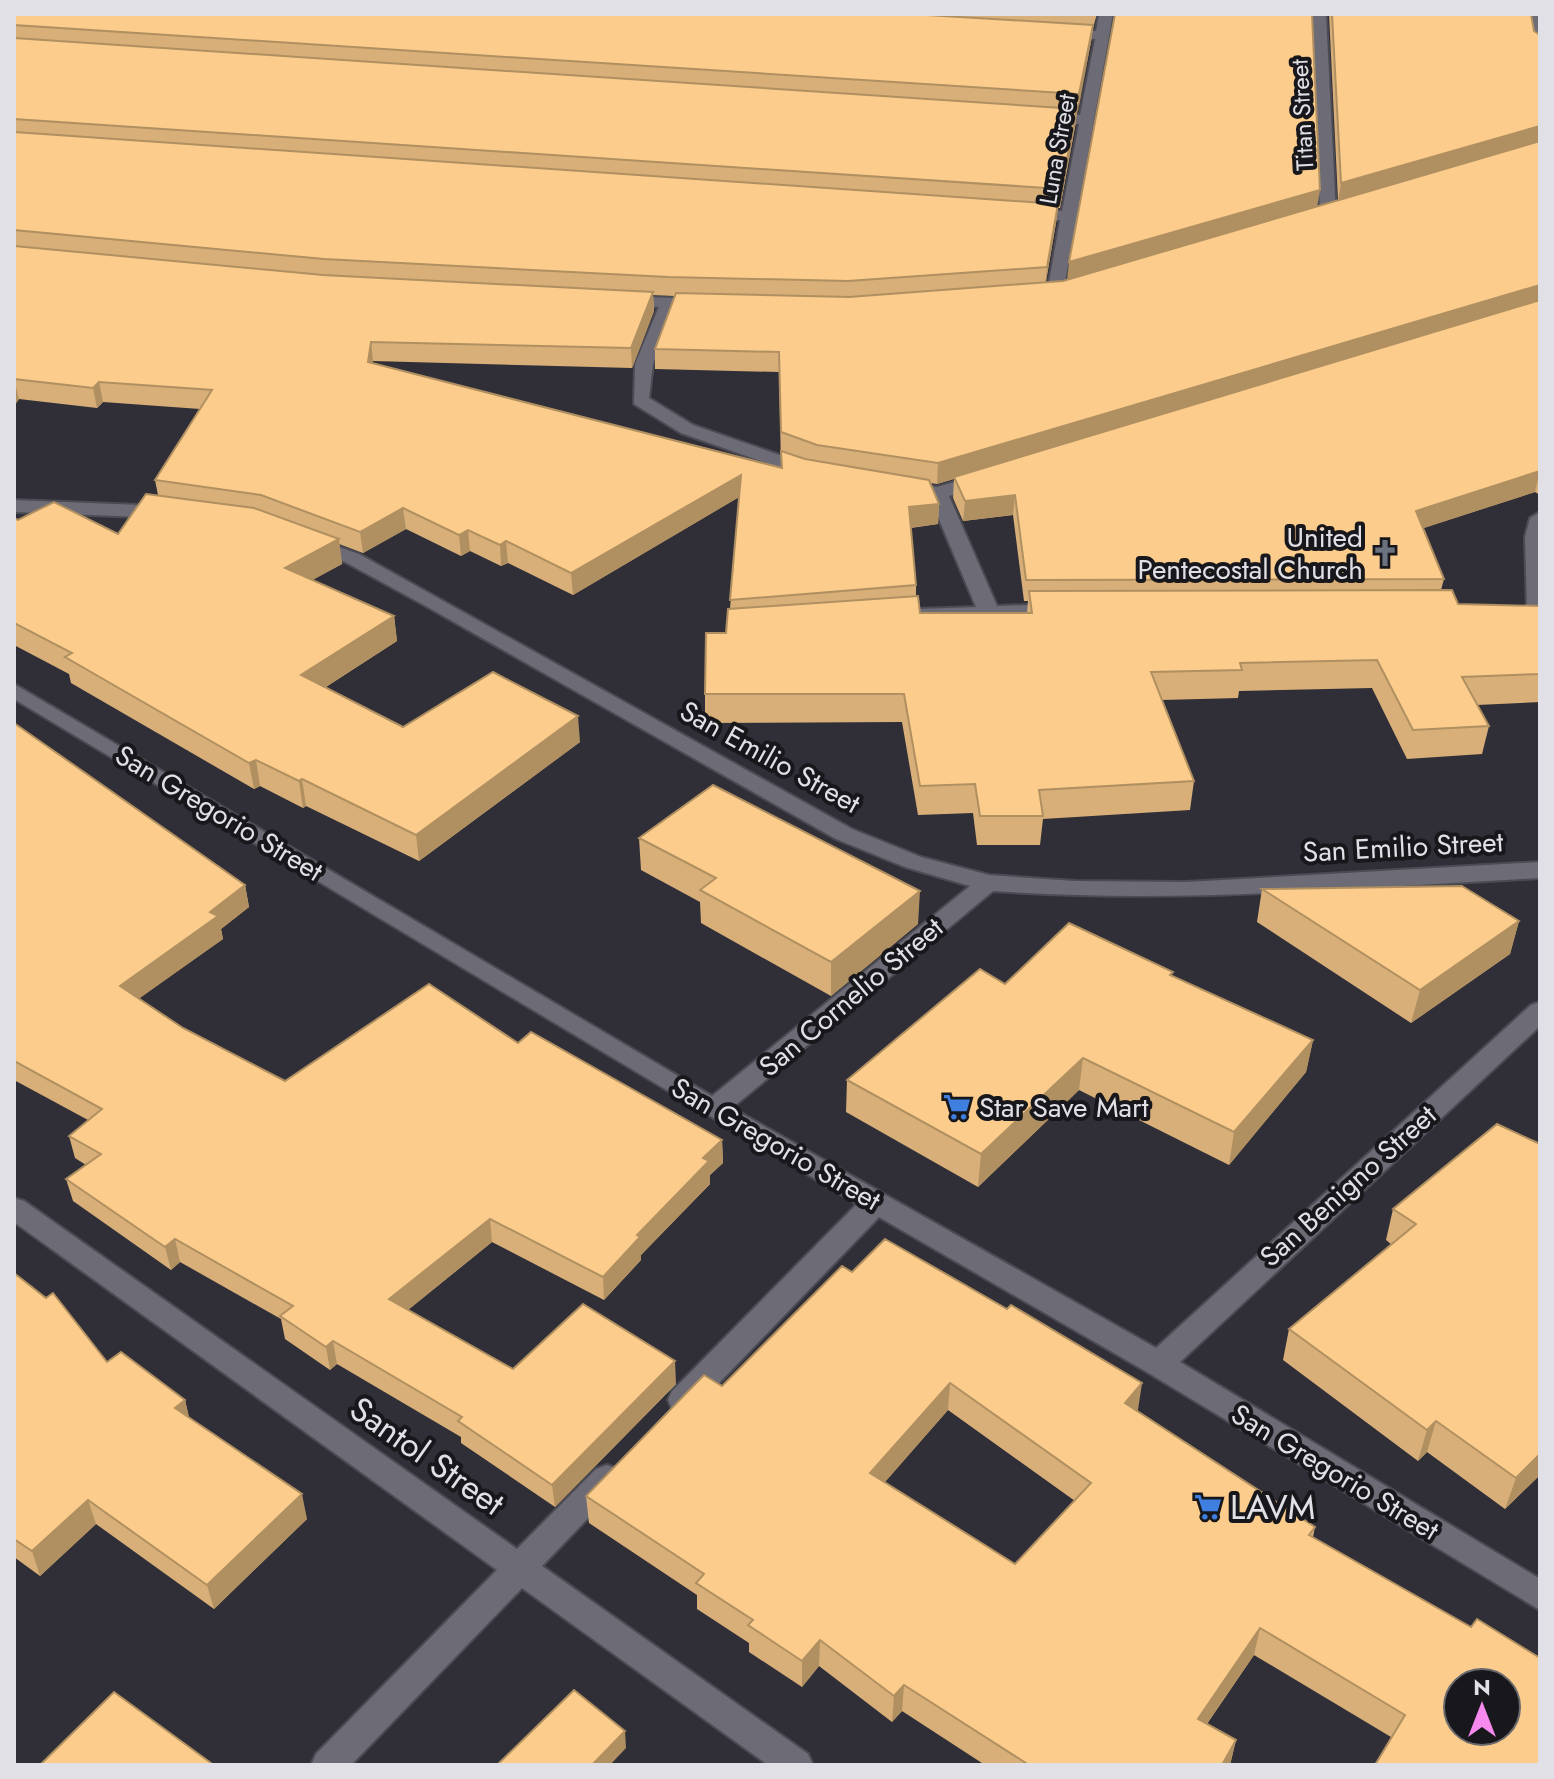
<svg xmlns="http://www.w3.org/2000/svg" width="1554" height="1779" viewBox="0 0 1554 1779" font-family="Jost,sans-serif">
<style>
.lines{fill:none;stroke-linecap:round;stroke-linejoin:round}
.street-casing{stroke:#4c4b53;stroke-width:4}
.secondary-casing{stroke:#4c4b53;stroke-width:4}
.street{fill:#6c6b76;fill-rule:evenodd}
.secondary{fill:#6c6b76;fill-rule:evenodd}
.wall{fill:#d8af78;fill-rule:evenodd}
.shaded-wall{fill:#b08f61}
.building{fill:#fbcc8b;stroke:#b08f61;stroke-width:2;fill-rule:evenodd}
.labels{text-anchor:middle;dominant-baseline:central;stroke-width:8;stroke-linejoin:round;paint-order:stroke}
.far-street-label{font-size:24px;fill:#e0e0e6;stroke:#18181c}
.poi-label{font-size:28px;fill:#e0e0e6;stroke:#18181c;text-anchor:end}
.street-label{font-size:28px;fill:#e0e0e6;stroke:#18181c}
.near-street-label{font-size:34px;fill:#e0e0e6;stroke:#18181c}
.near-poi-label{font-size:34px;fill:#e0e0e6;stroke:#18181c;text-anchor:start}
</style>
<rect width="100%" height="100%" fill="#302f38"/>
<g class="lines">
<g class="street-casing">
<g id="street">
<path d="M1099,14H1113L1063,293L1055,298L1047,293L1060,220L1026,219L1018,214L1026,209L1062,211L1079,124L1046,121L1039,117L1046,113L1080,115L1095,39L1062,37L1055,33L1062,29L1096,31Z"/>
<path d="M1312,14H1326L1336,214L1328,219L1320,214Z"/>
<path d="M668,299L676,304L653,364L649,398L693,425L820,469V477H806L681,433L634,404L635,364L660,304Z"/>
<path d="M985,473L992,475V483L949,496L997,606L1059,604L1069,610L1059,616L909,619L906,615L909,611L916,609L976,607L930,498L897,492L894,488L904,482L937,487Z"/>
<path d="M14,500L166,506L176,512L166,518L14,512Z"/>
<path d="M1540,512V614L1537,615L1527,609L1525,537L1530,518Z"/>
<path d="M311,537L359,554L852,829L921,857L989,875L1075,881L1186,882L1540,862V878C1358,888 1176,904 993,891L732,1108L1156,1348L1531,1005L1540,1002V1026L1180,1362L1540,1579V1610L1147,1372L879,1217L694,1409L683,1412L672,1409L668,1400L672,1391L857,1204L14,699V684L712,1096L970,886L905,867L836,839L424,605L345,562L304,547L301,543L304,539Z"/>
<path d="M14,1198L24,1201L517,1549L596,1469L607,1465L618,1469L623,1478L618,1487L542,1566L808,1754L813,1765H768L522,1588L351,1765H311L316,1754L497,1570L14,1222Z"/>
</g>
</g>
<g class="secondary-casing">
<g id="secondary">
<path d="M1529,14H1540V51L1533,47Z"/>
<path d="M623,296L702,299L710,304L702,309L617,305V297Z"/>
</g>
</g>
<use href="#street" class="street"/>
<use href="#secondary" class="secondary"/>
</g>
<g class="wall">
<path d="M14,14H1097L1093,28L1091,42L1077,112L1075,127L1060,208H1058L1056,223L1046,282L1063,281L1338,200L1329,14H1531L1534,31L1540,35V495L1535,492L1423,528L1444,579L1441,590L1458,604L1540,606V702L1477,705L1489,726L1482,754L1407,759L1372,688L1239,691L1238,698L1162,700L1194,781L1190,810L1043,819L1040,845H977L973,813L918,815L902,722L705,723V694L726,633L730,609L739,497L573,595L508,563L501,566L470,551L461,556L406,529L363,553L339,544L342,564L312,580L394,616L397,641L326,687L403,727L580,742L419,861L306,806L303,808L260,786L254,789L71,683L69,674L14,645V518L18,520L118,534L158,495L155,480L200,409L103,402L97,408L19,399L14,406ZM653,295L674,296L655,349V369L779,372L781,467L373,363V361L632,368L654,311ZM954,479L953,498L963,521L1013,515L1024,601H1028L1027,613H920L916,596V585L911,528L938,524L939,504L930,483L937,484Z"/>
<path d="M14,723L245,885L249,907L221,929L223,939L139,998L183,1028L285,1081L518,1043L722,1140L723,1163L710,1175V1184L641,1255V1260L604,1300L492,1242L408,1310L513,1369L676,1384L555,1507L461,1443V1437L337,1364L330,1370L285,1339L281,1319L180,1262L171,1270L73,1201L66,1179L86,1165L75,1158L69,1136L88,1120L14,1080Z"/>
<path d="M639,838L918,924L831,996L701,923L700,902L641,870Z"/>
<path d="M1262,889L1519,921L1510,954L1411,1023L1257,922Z"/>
<path d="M1172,976L1313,1040L1306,1072L1229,1165L1079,1090L978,1187L846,1112L847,1080L1005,984Z"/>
<path d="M1497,1124L1540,1475L1505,1509L1427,1452L1418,1461L1283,1360L1289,1329L1392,1245L1386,1240L1393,1209Z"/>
<path d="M852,1272L1138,1410L1137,1411L1315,1527L1313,1537L1471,1627L1391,1737L1254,1655L1207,1724L1236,1740L1230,1765H985L902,1711L892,1722L819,1666L802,1687L749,1652V1643L697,1609V1595L589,1523L586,1496L722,1386ZM948,1410L1075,1501L1015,1564L885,1482Z"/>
<path d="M14,1273L107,1362L185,1400L189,1418L307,1519L214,1609L96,1524L40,1576L14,1557Z"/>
</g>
<g class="shaded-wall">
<path d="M1093,25L1091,42L1078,112L1079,94Z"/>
<path d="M1077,109L1075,127L1060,208L1061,189Z"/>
<path d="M1540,126L1539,143L1338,202L1341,183Z"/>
<path d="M1320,190L1317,208L1067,281L1069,262Z"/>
<path d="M1058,204L1056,223L1045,286L1047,267Z"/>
<path d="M1540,285V303L937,484L938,463Z"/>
<path d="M653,292L654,311L632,368L631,348Z"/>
<path d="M371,342L373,361L370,382L368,362Z"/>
<path d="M14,379L19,399L14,406Z"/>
<path d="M99,382L103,402L97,408L93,388Z"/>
<path d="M1540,471L1535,492L1412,532L1416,511Z"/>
<path d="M741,475V496L573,595L571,573Z"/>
<path d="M1015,495L1013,515L963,521L965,501Z"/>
<path d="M939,504L938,524L908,528L909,507Z"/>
<path d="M403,508L406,529L363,553L360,532Z"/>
<path d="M468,530L470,551L461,556L459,535Z"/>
<path d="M339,539L342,564L289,593L285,568Z"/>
<path d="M506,541L508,563L501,566L500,545Z"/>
<path d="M394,616L397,641L305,700L301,675Z"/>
<path d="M578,716L580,742L419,861L416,835Z"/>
<path d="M256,760L260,786L254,789L249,763Z"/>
<path d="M302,779L306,806L303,808L299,781Z"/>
<path d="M245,885L249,907L221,929L223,939L126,1008L120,986L210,912Z"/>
<path d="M920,891L918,924L831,996V962Z"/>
<path d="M1519,921L1510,954L1411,1023L1420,990Z"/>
<path d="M1313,1040L1306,1072L1229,1165L1234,1132Z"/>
<path d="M1083,1058L1079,1090L978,1187L981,1154Z"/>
<path d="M722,1140L723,1163L710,1175V1184L641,1255V1260L604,1300L603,1277L703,1158Z"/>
<path d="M490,1219L492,1242L393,1322L389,1299Z"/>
<path d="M175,1239L180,1262L171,1270L165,1247Z"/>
<path d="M333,1341L337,1364L330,1370L326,1347Z"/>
<path d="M675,1361L676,1384L555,1507L552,1485Z"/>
<path d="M950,1383L948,1410L869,1500L870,1473Z"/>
<path d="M1142,1383L1138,1410L1121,1430L1125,1403Z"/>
<path d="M185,1400L191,1425L175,1408Z"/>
<path d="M1436,1421L1427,1452L1418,1461L1427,1430Z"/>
<path d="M1540,1454V1475L1505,1509L1516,1478Z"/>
<path d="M302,1494L307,1519L214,1609L207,1585Z"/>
<path d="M88,1500L96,1524L40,1576L32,1551Z"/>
<path d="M1260,1628L1254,1655L1192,1745L1198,1719Z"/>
<path d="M820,1640L819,1666L802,1687V1661Z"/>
<path d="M904,1685L902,1711L892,1722L894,1696Z"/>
<path d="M625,1731L626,1748L610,1765H592Z"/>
<path d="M1236,1740L1230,1765H1222Z"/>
</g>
<g class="building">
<path d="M14,14H910L1093,25L1079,94L14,25Z"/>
<path d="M1115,14H1312L1320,190L1069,262Z"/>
<path d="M1332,14H1531L1534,31L1540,35V126L1341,183Z"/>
<path d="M14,38L1077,109L1061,189L14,119Z"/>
<path d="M14,132L1058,204L1047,267L848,281L668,277L324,259L14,230Z"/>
<path d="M1540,141V285L938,463L817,445L781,432L779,352L655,349L676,293L849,297L1063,281Z"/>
<path d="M14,246L323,275L653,292L631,348L371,342L368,362L782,468L781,451L805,459L929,480L939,504L909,507L916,585L730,600L741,475L571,573L506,541L500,545L468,530L459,535L403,508L360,532L261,495L155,480L212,390L99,382L93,388L14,379Z"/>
<path d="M1540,300V471L1416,511L1444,579L1026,580L1015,495L965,501L954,477Z"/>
<path d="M146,494L254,508L339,539L285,568L394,616L301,675L403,727L493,672L578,716L416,835L302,779L299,781L256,760L249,763L65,657L72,653L14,623V518L18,520L54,502L118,534Z"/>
<path d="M1452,590L1458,604L1540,606V674L1462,677L1489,726L1413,730L1377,660L1240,663L1242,670L1151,672L1194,781L1039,790L1043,816H980L975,784L920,786L904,694H705L706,633H726L728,609L918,596L920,613H1032L1029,591Z"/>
<path d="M14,723L245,885L210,912L218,916L120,986L183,1028L285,1081L429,984L518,1043L531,1032L722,1140L703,1158L709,1161L637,1235L640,1237L603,1277L490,1219L389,1299L513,1369L583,1304L675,1361L552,1485L458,1421L462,1417L333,1341L326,1347L280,1316L293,1306L175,1239L165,1247L66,1179L101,1154L69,1136L102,1109L14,1061Z"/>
<path d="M713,785L920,891L831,962L700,890L716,878L639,838Z"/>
<path d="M1462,886L1519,921L1420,990L1262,889Z"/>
<path d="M1069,923L1173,972L1170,975L1313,1040L1234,1132L1083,1058L981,1154L847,1080L980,969L1005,984Z"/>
<path d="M1497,1124L1540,1144V1454L1516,1478L1436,1421L1427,1430L1289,1329L1416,1224L1393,1209Z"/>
<path d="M885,1239L1007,1309L1011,1305L1142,1383L1125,1403L1315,1527L1309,1535L1471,1627L1477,1619L1540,1658V1765H1375L1405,1715L1260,1628L1198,1719L1236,1740L1222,1765H1029L904,1685L894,1696L820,1640L802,1661L748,1625L753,1620L696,1583L704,1574L586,1496L704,1375L722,1386L842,1266L852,1272ZM950,1383L1091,1483L1015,1564L870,1473ZM1458,1683H1506V1731H1458Z"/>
<path d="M14,1273L46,1298L53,1293L107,1362L121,1352L185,1400L175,1408L302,1494L207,1585L88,1500L32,1551L14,1539Z"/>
<path d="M574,1690L625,1731L592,1765H497Z"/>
<path d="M114,1692L211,1763L210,1765H40Z"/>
</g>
<defs>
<g id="church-bare" transform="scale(2.16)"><path d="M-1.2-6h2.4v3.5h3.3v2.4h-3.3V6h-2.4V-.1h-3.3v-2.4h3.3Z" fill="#6b7280" stroke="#18181c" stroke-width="2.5" paint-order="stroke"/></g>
<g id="supermarket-bare" transform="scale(2.16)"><path d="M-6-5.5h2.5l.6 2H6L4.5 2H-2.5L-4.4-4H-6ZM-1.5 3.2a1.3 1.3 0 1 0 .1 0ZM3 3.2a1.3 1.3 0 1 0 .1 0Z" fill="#3f7fe0" stroke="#18181c" stroke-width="2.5" paint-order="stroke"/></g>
</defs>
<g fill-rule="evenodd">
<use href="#church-bare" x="1385" y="553"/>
<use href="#supermarket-bare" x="957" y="1107"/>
<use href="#supermarket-bare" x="1208" y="1507"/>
</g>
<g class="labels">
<g class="far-street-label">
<text transform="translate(1302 115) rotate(-93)">Titan Street</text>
<text transform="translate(1057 149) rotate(-80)">Luna Street</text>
</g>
<g class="poi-label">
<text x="1363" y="537">United<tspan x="1363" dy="32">Pentecostal Church</tspan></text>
<text x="979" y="1107" text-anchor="start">Star Save Mart</text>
</g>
<g class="street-label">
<text transform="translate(770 757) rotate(29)">San Emilio Street</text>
<text transform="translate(219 813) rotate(31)">San Gregorio Street</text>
<text transform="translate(1403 847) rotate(-3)">San Emilio Street</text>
<text transform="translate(851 997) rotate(-40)">San Cornelio Street</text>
<text transform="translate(776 1144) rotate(30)">San Gregorio Street</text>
<text transform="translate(1348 1186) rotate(-42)">San Benigno Street</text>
<text transform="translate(1335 1472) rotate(31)">San Gregorio Street</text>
</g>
<g class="near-street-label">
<text transform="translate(427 1456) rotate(35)">Santol Street</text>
</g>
<g class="near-poi-label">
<text x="1230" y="1507">LAVM</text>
</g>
</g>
<rect width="1554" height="1779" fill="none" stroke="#e0e0e6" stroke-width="32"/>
<g transform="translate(1482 1707)"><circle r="38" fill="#18181c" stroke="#68686d" stroke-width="2"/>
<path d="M0-6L14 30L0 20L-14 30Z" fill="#f589ee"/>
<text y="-12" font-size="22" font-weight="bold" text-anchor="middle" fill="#e0e0e6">N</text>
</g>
</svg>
